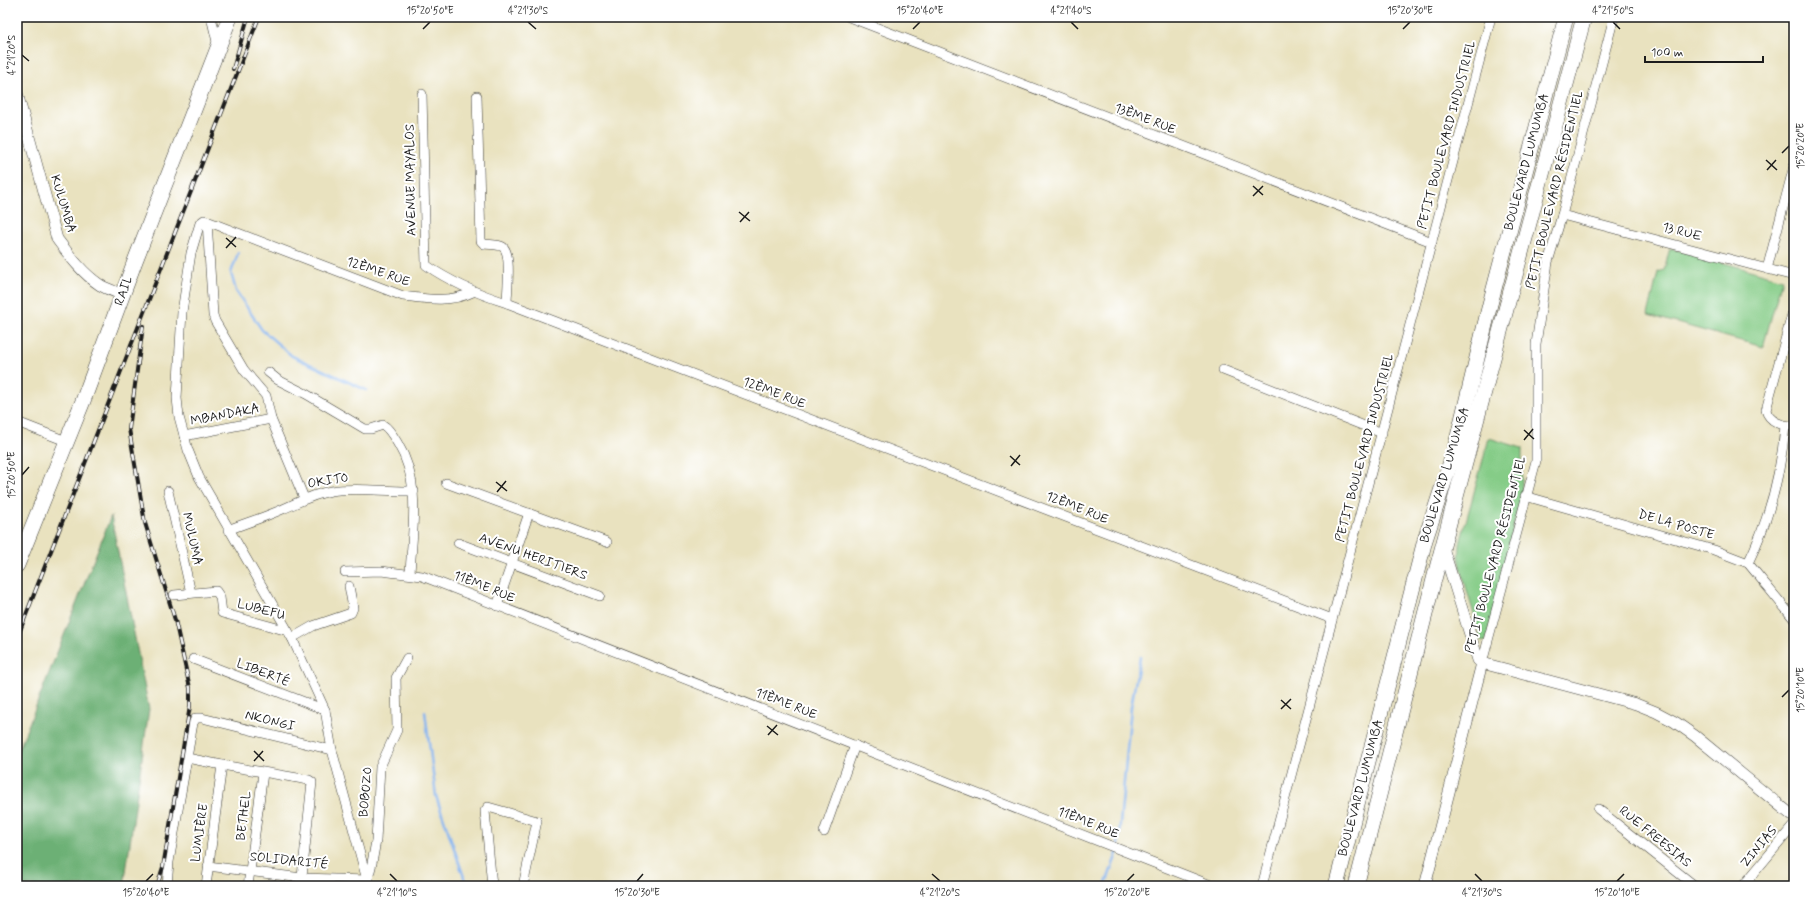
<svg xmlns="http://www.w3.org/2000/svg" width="1811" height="903" viewBox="0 0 1811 903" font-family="Mynerve,sans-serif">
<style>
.green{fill:#85cc87;stroke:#507452}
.forest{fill:#6cb074;stroke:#446648}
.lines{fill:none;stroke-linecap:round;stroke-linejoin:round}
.stream{stroke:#84b4f0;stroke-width:2.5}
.minor-casing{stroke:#3b3a34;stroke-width:10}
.tertiary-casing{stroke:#3b3a34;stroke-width:12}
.primary-casing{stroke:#3b3a34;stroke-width:16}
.trunk-casing{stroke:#3b3a34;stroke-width:16}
.minor{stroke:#fff;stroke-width:9}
.tertiary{stroke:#fff;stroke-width:11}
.primary{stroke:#fff;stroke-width:15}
.trunk{stroke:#fff;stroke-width:15}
.rail-casing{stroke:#1c1c1c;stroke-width:4}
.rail{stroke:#fff;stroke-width:2.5;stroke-dasharray:8;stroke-linecap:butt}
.ticks{fill:none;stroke:#1c1c1c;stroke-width:1.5}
.labels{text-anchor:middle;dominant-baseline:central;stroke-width:4;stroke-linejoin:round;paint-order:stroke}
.street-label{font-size:13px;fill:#1c1c1c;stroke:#fff}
.neatline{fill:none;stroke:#1c1c1c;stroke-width:1.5}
.ticks-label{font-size:10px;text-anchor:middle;fill:#1c1c1c}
</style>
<rect width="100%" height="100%" fill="#fff"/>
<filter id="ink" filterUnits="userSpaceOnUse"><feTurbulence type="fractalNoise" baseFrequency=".025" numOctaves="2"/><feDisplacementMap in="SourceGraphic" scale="8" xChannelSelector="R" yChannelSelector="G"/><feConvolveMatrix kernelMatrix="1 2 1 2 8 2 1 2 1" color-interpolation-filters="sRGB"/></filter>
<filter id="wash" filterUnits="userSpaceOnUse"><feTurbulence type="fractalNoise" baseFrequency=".012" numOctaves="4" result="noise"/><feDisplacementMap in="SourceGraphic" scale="16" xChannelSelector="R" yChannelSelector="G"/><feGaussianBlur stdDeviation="0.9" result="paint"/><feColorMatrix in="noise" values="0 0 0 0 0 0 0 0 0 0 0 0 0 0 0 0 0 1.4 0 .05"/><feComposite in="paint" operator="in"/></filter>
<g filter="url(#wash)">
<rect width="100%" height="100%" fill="#e9e2bf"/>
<g class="green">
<path d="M1670,248L1782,279L1763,347L1648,315L1658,272L1664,270Z"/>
<path d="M1489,438L1522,448V490L1486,642L1481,640L1459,562L1460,543Z"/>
</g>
<path class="forest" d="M111,516L149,709L124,886H17V754Z"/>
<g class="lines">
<g class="stream">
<path d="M238,253L231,273L236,291L262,330L292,356L366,390"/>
<path d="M425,712L436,796L467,886"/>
<path d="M1118,846L1131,707L1140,657"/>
<path d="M1105,886L1118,851"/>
</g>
</g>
</g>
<g filter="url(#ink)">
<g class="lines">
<g class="minor-casing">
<g id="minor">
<path d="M211,17L218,46"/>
<path d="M849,17L1432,242"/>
<path d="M422,94L426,265C452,283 478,294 507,303L1332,619"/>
<path d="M477,96L481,241L484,244C490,245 498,244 503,247C512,254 507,292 507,303"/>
<path d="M1562,215L1794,276"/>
<path d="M207,221L213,315L215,321L244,370L266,396L271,419L304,498"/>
<path d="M1767,269L1794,166"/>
<path d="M1794,307L1766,410C1769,422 1783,426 1794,426"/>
<path d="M1223,370L1382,433"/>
<path d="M268,372L278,380L306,394L365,429H371L383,425C389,428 394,437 398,444C422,483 412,530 410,574"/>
<path d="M17,422L66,441"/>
<path d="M184,436L271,419"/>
<path d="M446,483L607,542"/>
<path d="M168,491L191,593"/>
<path d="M1525,496L1714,550L1748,563L1794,619"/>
<path d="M228,530C246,523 265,517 283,509C299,502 313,494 331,491C358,487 387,492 414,491"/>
<path d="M458,543L600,596"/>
<path d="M1748,563C1769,520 1781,474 1785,426"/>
<path d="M345,572L381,571L422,576L1213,886"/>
<path d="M174,595L216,591L220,597L222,613L288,631"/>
<path d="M497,606L529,513"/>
<path d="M292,638L313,626L351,613L353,608L349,586"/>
<path d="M193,659L325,710"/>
<path d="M1482,663L1536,461V344L1548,262L1562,215L1614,17"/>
<path d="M187,758L222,765L206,886"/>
<path d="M222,765L309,780L312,782L301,886"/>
<path d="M1598,809L1695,886"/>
<path d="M824,832L855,745"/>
<path d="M208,866L302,878L367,880"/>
<path d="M367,880L332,750L325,710L292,638L199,477L188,450L179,417L177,398L182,312L191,253L200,223L204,220L403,296C427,299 450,303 473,292"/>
<path d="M367,883L372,863L376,841L380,767L397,730L396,678L407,658"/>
<path d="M167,886L169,862L193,723L196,718H202L332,750"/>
<path d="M248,886L263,773"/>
<path d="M492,886L485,811L488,807L537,821L523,886"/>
<path d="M1262,886L1491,17"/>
<path d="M1743,886L1794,825"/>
</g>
</g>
<g class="tertiary-casing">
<g id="tertiary">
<path d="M17,93L57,239C69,255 82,273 100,285C107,289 116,292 123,295"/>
<path d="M1443,548L1478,660L1482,663L1636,704L1656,712L1675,722L1695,736L1794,817"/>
<path d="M1425,886L1482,663"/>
</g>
</g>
<g class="primary-casing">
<path id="primary" d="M17,565L83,401L135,261L230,17"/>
</g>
<g class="trunk-casing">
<g id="trunk">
<path d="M1336,886L1425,540L1455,449L1490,304L1566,17"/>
<path d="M1356,886L1433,583L1584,17"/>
</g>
</g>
<use href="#minor" class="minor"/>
<use href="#tertiary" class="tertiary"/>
<use href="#primary" class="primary"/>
<use href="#trunk" class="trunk"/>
<g class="rail-casing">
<g id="rail">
<path d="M233,69L248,17"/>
<path d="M143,326L129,429L145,523L175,620L190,688V706L163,867L157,886"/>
<path d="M17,638L259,17"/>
</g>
</g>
<use href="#rail" class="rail"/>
</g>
</g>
<path class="ticks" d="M528,22L536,29M1071,22L1078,29M1613,22L1620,29M423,29L430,22M913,29L920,22M1403,29L1410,22M22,55L29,61M1782,153L1789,146M1766,160L1777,170M1767,170L1776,160M1253,186L1263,195M1253,196L1263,186M739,212L750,221M740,222L749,212M226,238L236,247M226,248L236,237M1524,430L1534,439M1524,440L1533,429M1010,456L1020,465M1011,466L1020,455M22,475L29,467M496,482L507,491M497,492L506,481M1782,697L1789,690M1281,700L1291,709M1281,709L1291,699M767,726L778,735M768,735L777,725M254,751L264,761M254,761L263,751M390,874L397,881M932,874L940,881M1475,874L1482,881M146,881L153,874M637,881L643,874M1127,881L1134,874M1617,881L1624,874"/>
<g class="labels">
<g class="street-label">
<text transform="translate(1145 119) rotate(21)">13ÈME RUE</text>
<text transform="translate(1447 135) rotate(-75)">PETIT BOULEVARD INDUSTRIEL</text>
<text transform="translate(1527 162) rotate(-75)">BOULEVARD LUMUMBA</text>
<text transform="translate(411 180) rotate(-91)">AVENUE MAYALOS</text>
<text transform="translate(1555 190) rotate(-76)">PETIT BOULEVARD RÉSIDENTIEL</text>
<text transform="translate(63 204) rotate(73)">KULUMBA</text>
<text transform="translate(1682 232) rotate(15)">13 RUE</text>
<text transform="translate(378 272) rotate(19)">12ÈME RUE</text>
<text transform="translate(124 291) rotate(-70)">RAIL</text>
<text transform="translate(774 393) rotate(21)">12ÈME RUE</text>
<text transform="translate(225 415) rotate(-11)">MBANDAKA</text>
<text transform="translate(1365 448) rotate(-75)">PETIT BOULEVARD INDUSTRIEL</text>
<text transform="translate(1445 475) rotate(-73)">BOULEVARD LUMUMBA</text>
<text transform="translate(328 481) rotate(-9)">OKITO</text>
<text transform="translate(1077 508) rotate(22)">12ÈME RUE</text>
<text transform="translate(1676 525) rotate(16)">DE LA POSTE</text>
<text transform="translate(192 539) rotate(77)">MULUMA</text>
<text transform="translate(1496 555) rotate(-75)">PETIT BOULEVARD RÉSIDENTIEL</text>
<text transform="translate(533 557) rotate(20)">AVENU HERITIERS</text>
<text transform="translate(484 587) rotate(22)">11ÈME RUE</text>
<text transform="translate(261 610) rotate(15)">LUBEFU</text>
<text transform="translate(263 673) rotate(21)">LIBERTÉ</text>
<text transform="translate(786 704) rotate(21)">11ÈME RUE</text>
<text transform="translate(270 721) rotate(14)">NKONGI</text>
<text transform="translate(1361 788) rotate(-75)">BOULEVARD LUMUMBA</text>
<text transform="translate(366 792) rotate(-85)">BOBOZO</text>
<text transform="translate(244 816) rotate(-83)">BETHEL</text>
<text transform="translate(1088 823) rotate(22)">11ÈME RUE</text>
<text transform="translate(200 833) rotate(-82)">LUMIÈRE</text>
<text transform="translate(1655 837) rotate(39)">RUE FREESIAS</text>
<text transform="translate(1759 847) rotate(-50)">ZINIAS</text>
<text transform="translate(289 861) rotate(6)">SOLIDARITÉ</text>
</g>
</g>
<rect width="1811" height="903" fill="none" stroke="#fff" stroke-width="44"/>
<path d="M1645 56v6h118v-6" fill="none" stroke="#1c1c1c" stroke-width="2"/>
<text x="1651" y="56" font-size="12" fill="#1c1c1c" stroke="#ffffff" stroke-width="3" paint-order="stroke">100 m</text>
<rect x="22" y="22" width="1767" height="859" class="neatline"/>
<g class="ticks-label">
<text x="430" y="14">15°20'50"E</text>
<text x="528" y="14">4°21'30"S</text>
<text x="920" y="14">15°20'40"E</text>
<text x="1071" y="14">4°21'40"S</text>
<text x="1410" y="14">15°20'30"E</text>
<text x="1613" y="14">4°21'50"S</text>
<text transform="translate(11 55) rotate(-90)" y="4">4°21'20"S</text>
<text transform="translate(1800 146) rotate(-90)" y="4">15°20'20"E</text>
<text transform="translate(11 475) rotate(-90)" y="4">15°20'50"E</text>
<text transform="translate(1800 690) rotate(-90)" y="4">15°20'10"E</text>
<text x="146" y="896">15°20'40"E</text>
<text x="397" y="896">4°21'10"S</text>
<text x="637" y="896">15°20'30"E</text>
<text x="940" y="896">4°21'20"S</text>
<text x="1127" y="896">15°20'20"E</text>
<text x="1482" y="896">4°21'30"S</text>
<text x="1617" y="896">15°20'10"E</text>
</g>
</svg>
